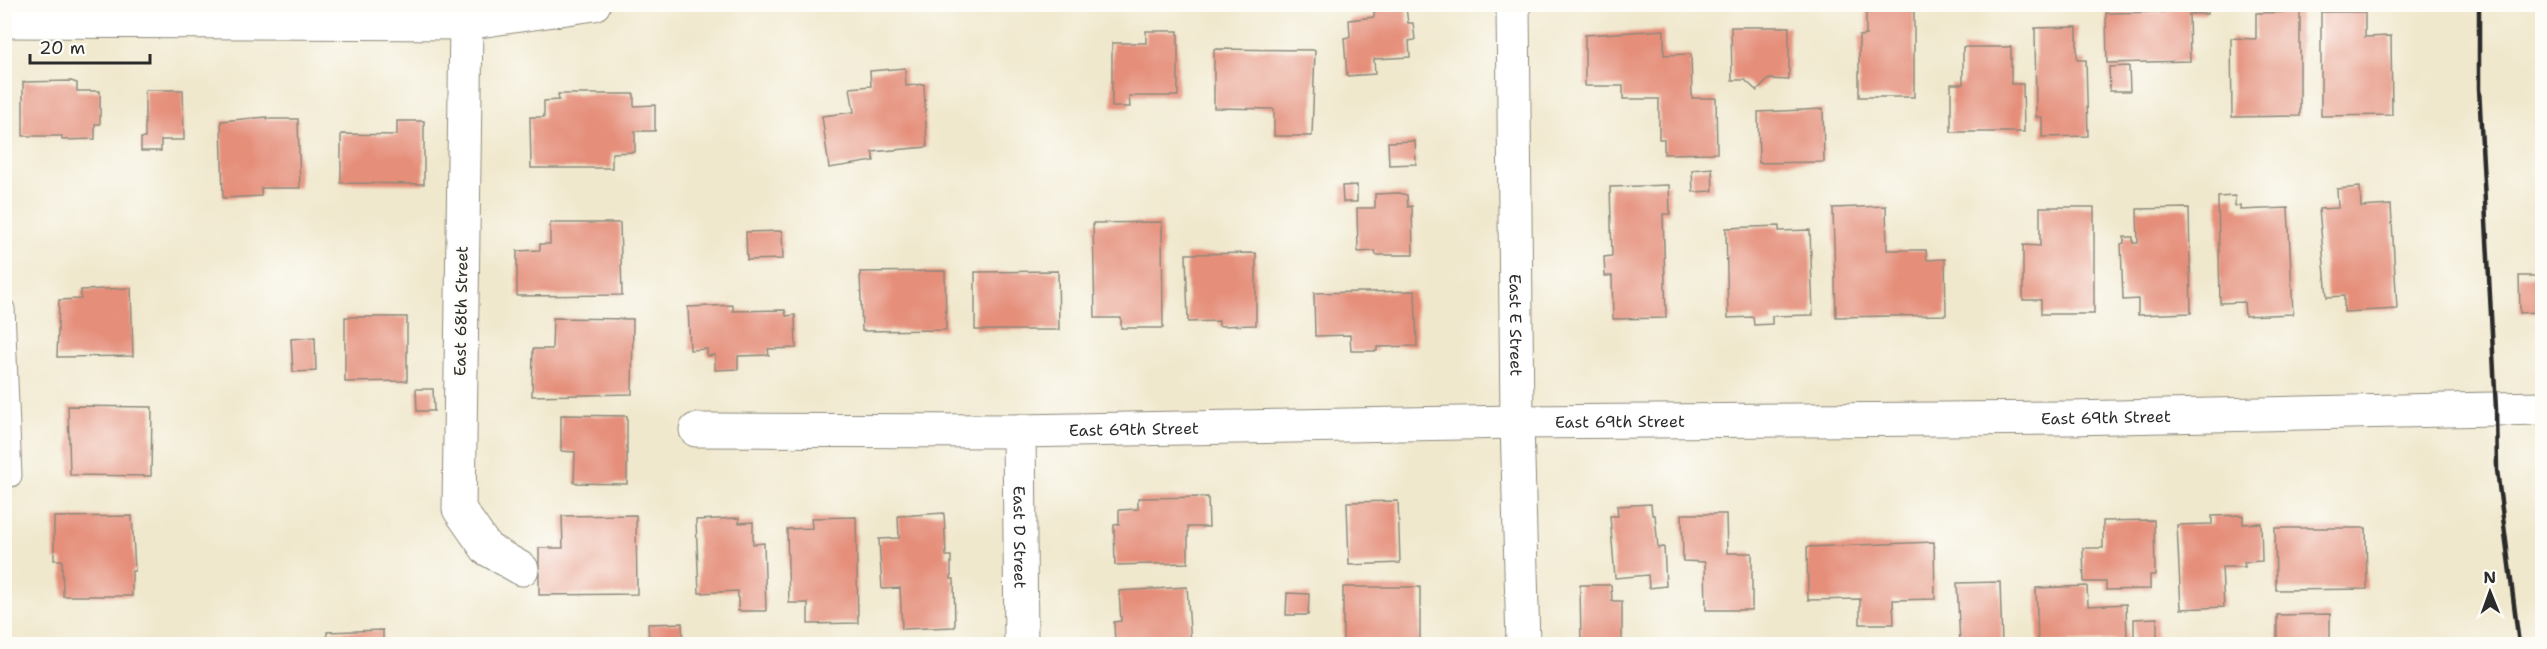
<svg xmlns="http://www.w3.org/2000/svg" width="2547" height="649" viewBox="0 0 2547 649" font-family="'Shantell Sans',sans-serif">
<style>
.building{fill:#e58f7a}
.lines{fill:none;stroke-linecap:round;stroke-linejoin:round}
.service-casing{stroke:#8e8a7c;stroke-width:23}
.minor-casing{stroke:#8e8a7c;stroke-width:35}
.service{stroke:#fff;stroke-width:21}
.minor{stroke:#fff;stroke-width:33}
.rail{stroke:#2b2b2b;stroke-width:4.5}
.labels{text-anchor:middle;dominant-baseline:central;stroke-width:4.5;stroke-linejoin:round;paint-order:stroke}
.street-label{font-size:16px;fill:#2b2b2b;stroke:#fdfcf7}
</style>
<rect width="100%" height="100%" fill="#fdfcf7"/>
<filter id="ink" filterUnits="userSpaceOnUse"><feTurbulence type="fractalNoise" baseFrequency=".0167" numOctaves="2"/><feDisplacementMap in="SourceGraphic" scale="12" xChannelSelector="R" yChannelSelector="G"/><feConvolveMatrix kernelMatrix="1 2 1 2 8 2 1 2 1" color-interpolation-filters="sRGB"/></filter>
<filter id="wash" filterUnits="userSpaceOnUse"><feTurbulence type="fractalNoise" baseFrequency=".008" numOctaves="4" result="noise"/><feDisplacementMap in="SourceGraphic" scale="24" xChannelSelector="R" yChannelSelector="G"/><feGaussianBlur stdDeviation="1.35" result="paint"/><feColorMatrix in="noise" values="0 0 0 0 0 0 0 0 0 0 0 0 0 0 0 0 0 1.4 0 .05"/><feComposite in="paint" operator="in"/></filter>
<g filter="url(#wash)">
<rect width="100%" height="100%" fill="#f0e8cd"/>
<g id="blocks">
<g class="building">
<path d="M1866,4H1914V97H1859V36L1866,35Z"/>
<path d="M2163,4H2207V14H2189L2190,61L2107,63L2106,13L2163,12Z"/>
<path d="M1406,8L1408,23H1413L1415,40L1409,41L1410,57L1374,59L1375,74L1347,76L1344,38L1350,37L1349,20L1374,17V11Z"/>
<path d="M2300,12V116L2232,117L2231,38L2256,39V13Z"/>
<path d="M2321,12H2365V37L2391,36L2392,115L2321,116Z"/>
<path d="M1731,27H1789V80L1769,79L1757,91L1745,80H1732Z"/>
<path d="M2077,27V60H2086L2088,136L2042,137V117H2036L2035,28Z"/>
<path d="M1664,30V55L1691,54L1692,98H1716L1717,153L1664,154V139H1659V99H1623V86H1585V35Z"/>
<path d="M1146,31H1178V96H1129L1130,107H1112V43H1146Z"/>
<path d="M1963,47H2011V84H2023L2024,132H1951V84H1963Z"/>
<path d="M1214,49L1315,50L1312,136H1274V109L1214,108Z"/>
<path d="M2129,66L2130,91H2110L2109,67Z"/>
<path d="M905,68L906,86L924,84L927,147L872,152L874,161L829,168L822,116L854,112L850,88L871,86L870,71Z"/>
<path d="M71,81L77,83V91H100V124H95V139L62,140V136H23V82Z"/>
<path d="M145,90H183L184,140H161V151H141V138H145Z"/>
<path d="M558,94H634V106L655,105V131H635V152L612,153V168H531L530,117H544V101L559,100Z"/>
<path d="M1823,109L1824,162L1759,163L1758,112Z"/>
<path d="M267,117V119H298L300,188H261V196L223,198L221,121Z"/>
<path d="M397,121H424V184L341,183V134L397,135Z"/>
<path d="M1415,141L1416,164L1389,165L1388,142Z"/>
<path d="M1712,168L1713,191L1693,192L1692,170Z"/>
<path d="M1357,185V202H1343L1342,186Z"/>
<path d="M1669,185L1670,214H1663L1666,318L1613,319L1612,276H1605L1604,257L1612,256L1610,187Z"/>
<path d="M2360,187L2361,207L2391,205L2397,309L2344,312V296L2327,297L2319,209L2338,208L2337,189Z"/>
<path d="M1399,193L1407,195L1408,207L1412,206L1413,255H1376L1375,251L1358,252L1357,208H1375V194Z"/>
<path d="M2235,196V206H2240V210L2288,208L2293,314L2245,316L2244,302L2220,303L2218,197Z"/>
<path d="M1886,206L1887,250H1926L1927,260L1945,259L1946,315L1836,317L1833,208Z"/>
<path d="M2040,207H2094V314H2041V300H2023V245L2040,246Z"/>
<path d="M2189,208L2191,313L2138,315V299L2123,300L2121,244L2124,243V237H2133V243H2138L2137,209Z"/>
<path d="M1162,222L1163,328H1121V318H1095L1093,223Z"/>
<path d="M550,223H620L622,295L517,296V251L540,250V244H550Z"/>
<path d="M1779,226V231L1810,230L1813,315L1772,316V324L1754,325L1753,317L1728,318L1726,228Z"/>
<path d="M782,231L783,259L747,260L746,232Z"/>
<path d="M1256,253V325L1219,326V321L1188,322L1186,254Z"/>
<path d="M945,271L946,330L862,331L860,272Z"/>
<path d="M1058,271L1059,330H975V272Z"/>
<path d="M2519,276H2537L2539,312L2520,313Z"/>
<path d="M131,288L133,356L57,357L59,300L81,299V290Z"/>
<path d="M1415,291L1417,346L1377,347V351H1351L1350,335L1315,336L1314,293Z"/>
<path d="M733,305V311L785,310L786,316L795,315L796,348L768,349L769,355L738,356V369L715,370V355L707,356V349L690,350L688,307Z"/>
<path d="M345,317H407V381L345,382Z"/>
<path d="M553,318L633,319L632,394L532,396L533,349H552Z"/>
<path d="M315,337L316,371L293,372L291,339Z"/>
<path d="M416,389H433L434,411H417Z"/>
<path d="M68,406L152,407L151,476L70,475Z"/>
<path d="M561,415L627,416V484L574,483L575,452L561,451Z"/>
<path d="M1208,497L1209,527H1188V563L1115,565L1114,525L1119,524V510L1138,509V498Z"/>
<path d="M1398,501L1400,563L1349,565L1347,502Z"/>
<path d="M1651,504L1652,515H1655L1658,548L1664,547L1666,586L1649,588L1648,575L1615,578L1610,516H1618L1617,506Z"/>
<path d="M944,513L946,556H951V579H954L955,627L902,629L900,588L882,589L879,539L899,538L898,516Z"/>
<path d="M1682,514H1726L1727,553H1752V610H1706L1705,562L1683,561Z"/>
<path d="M636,515L637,594L539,595V548H563L562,516Z"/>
<path d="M2243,515V524L2261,523L2262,561L2244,562L2245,567H2222L2224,607L2181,609L2177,525L2212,524V516Z"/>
<path d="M132,516L135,571H132V596H63L62,560H54V517Z"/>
<path d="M856,517L858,623L808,624V603H789L787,529L812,528L811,518Z"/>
<path d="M739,518V523L753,522V544L764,543L766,611H738V591L699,593L696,520Z"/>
<path d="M2154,520L2155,575H2150V589L2106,590V582H2084L2083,548H2103V521Z"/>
<path d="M2275,528H2366L2367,589L2276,590Z"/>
<path d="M1934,542L1935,599L1893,600L1894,624H1860V599L1808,600L1807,547Z"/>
<path d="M2000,582L2002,644H1960L1957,583Z"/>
<path d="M1580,585H1611L1612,601H1622V643H1581Z"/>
<path d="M2087,586L2088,606L2126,604L2127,640L2038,643L2036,588Z"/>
<path d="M1187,587L1191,644H1115L1114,622L1121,621L1119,591Z"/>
<rect x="1343" y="587" width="77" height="57"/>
<path d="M1287,593L1309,594L1308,615H1286Z"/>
<path d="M2330,614V644H2277V615Z"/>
<path d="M2157,618V641L2134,642V619Z"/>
<path d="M682,623L683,644H649L648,624Z"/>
<path d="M383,630V644H328L327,632Z"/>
</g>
</g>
</g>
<g filter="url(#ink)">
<use href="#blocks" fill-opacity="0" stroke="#8e8a7c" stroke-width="1.5"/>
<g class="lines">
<g class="service-casing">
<path id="service" d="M4,309L11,476"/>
</g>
<g class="minor-casing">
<g id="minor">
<path id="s1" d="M1513,4L1517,422L1523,644"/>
<path d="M4,21L466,23L594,4"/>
<path d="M466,23L459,509L487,549L522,569"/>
<path id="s2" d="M696,430L1019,431L1517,422L2069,418L2542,408"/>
<path id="s3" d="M1019,431L1021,644"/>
</g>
</g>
<use href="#service" class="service"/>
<use href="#minor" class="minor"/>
<path class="rail" d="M2479,4V88L2496,409L2497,470L2519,644"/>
</g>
</g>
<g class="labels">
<g class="street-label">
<text transform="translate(461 311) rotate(-89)">East 68th Street</text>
<text stroke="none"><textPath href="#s1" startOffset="321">East E Street</textPath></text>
<text stroke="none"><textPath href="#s2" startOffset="1410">East 69th Street</textPath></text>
<text stroke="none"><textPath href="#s2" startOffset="924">East 69th Street</textPath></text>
<text stroke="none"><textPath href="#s2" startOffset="438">East 69th Street</textPath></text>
<text stroke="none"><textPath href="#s3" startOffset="106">East D Street</textPath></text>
</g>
</g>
<rect width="2547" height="649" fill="none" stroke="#fdfcf7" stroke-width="24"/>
<g transform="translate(2490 592) rotate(359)" stroke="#fdfcf7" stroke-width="4.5" paint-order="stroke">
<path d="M0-4.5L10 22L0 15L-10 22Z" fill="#2b2b2b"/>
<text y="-9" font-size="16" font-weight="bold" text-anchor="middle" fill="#2b2b2b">N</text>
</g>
<path d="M30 54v9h120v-9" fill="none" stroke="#2b2b2b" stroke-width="3"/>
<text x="39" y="54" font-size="18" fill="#2b2b2b" stroke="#fdfcf7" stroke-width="4.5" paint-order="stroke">20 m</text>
</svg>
